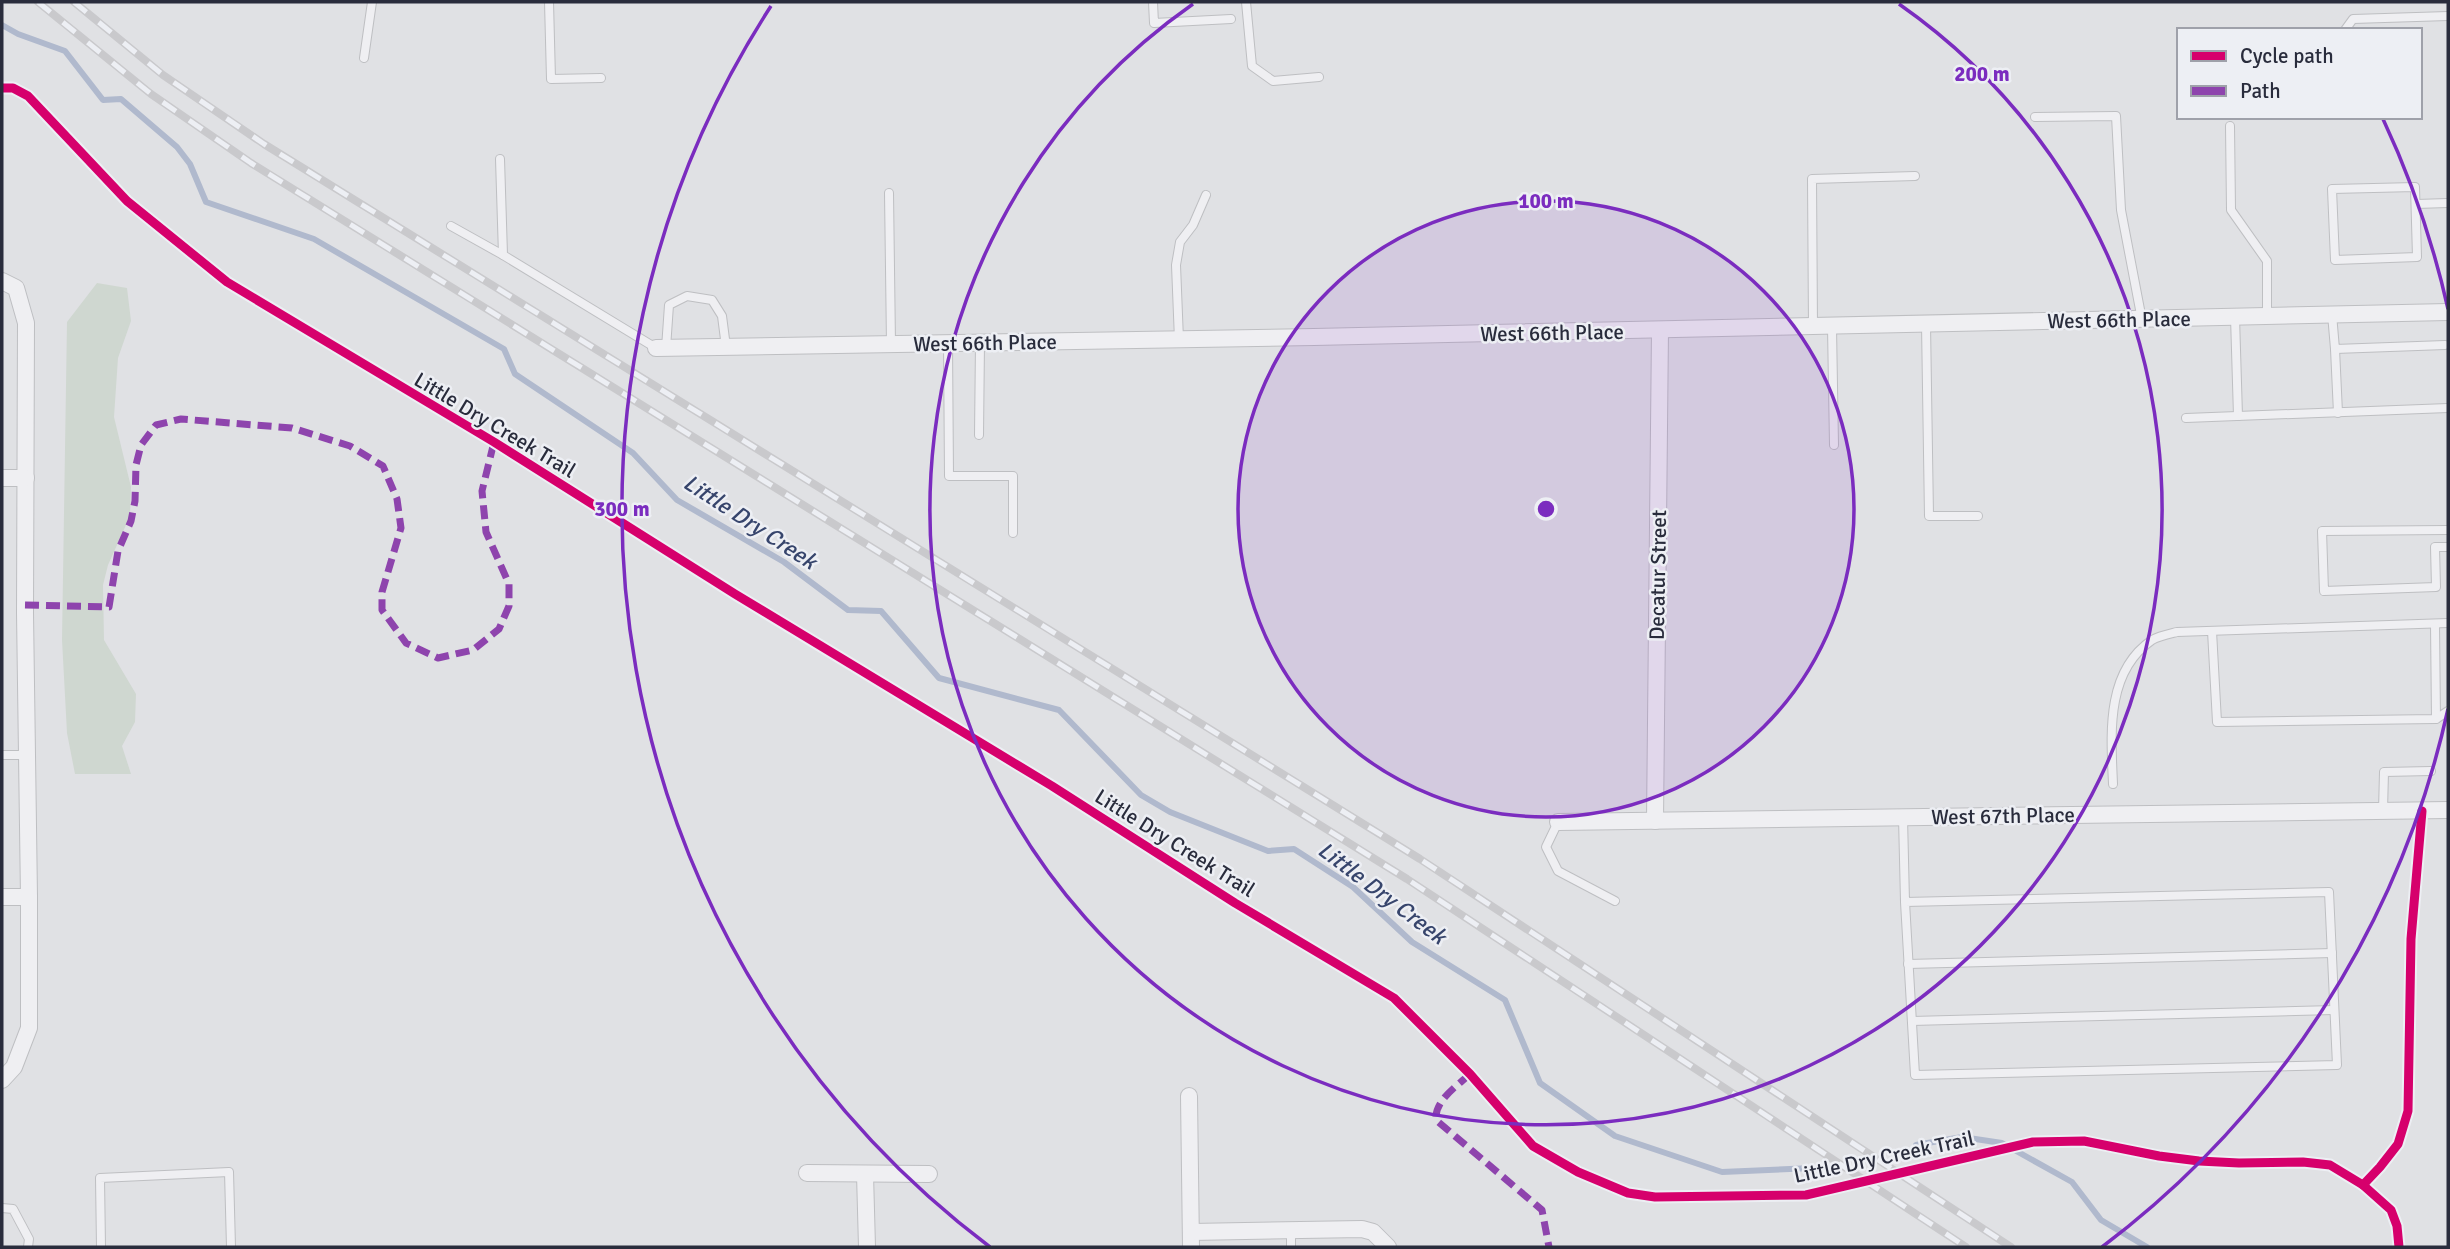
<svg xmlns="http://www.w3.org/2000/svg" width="2450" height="1249" viewBox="0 0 2450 1249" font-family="Signika,sans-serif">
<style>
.green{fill:#cfd7d0}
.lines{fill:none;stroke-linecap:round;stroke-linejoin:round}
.stream{stroke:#b0b9cd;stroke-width:6}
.lane-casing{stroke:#bebfc2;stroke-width:10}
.street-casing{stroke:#bebfc2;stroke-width:18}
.lane{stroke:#efeff2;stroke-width:8}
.street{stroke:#efeff2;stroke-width:16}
.rail-casing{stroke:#c9c9cc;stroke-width:8}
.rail{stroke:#edeff4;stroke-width:5;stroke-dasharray:16;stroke-linecap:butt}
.quiet{stroke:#8e44ad;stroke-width:7;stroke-dasharray:14 7;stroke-linecap:butt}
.cycleway-casing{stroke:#edeff4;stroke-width:13}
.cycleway{stroke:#d6006c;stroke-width:9}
.ring{fill:none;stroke:#7b2cbf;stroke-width:3.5}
.labels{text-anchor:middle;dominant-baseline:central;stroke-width:5;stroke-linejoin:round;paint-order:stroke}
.street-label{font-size:21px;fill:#292c3c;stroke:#edeff4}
.water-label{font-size:23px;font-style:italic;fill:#37456c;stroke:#edeff4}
.centre{fill:#7b2cbf;stroke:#edeff4;stroke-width:3.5}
.ring-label{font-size:21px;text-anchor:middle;font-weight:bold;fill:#7b2cbf;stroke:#edeff4;stroke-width:5;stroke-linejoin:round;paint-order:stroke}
</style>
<rect width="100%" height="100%" fill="#e0e1e4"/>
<path class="green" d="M97,283L127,288L131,321L118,358L114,417L131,487L130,516L108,565L103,585L104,640L136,694L135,722L122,746L131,774H75L67,733L62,640L67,322Z"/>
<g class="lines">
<g class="stream">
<path d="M2,25L18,34L65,51L103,100L121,99L177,147L190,164L206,202L314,239L504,349L515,374L633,453L677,500L784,562L848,610L881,611L939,678L1059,710L1141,795L1170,812L1268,851L1294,849L1353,887L1412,942L1505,1000L1540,1083L1615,1136L1722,1172L1813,1168"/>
<path d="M1916,1145L1962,1137L2002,1143L2072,1182L2101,1220L2147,1247"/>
</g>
<g class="lane-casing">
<g id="lane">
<path d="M549,2L551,79L601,78"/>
<path d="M1153,2L1154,23L1231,19"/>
<path d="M1246,2L1252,66L1273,81L1319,77"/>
<path d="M2345,30L2353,19L2448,16"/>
<path d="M364,58L372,2"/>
<path d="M2035,117L2116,116L2121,210L2142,320"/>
<path d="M2230,126L2231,210L2267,261V316"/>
<path d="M500,159L503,255L656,348"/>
<path d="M2415,187L2417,257L2335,260L2332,189Z"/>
<path d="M889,193L891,344"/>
<path d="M2416,204L2448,203"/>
<path d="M451,226L503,255"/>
<path d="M2332,314L2335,349L2445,345"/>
<path d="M2235,317L2238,416"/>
<path d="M1926,324L1929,516H1978"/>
<path d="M1813,327L1812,179L1915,176"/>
<path d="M1832,327L1834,445"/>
<path d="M1179,340L1176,265L1180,242L1193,225L1206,195"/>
<path d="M948,343L949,476H1013V533"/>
<path d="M666,348L669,305L687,296L712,300L722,316L726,347"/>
<path d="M2335,349L2338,413"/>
<path d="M2186,418L2448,408"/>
<path d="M979,435L980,343"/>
<path d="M2448,530L2322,531L2324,591L2436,587L2435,547H2448"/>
<path d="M2435,624L2436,719"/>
<path d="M2212,631L2217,722L2436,719L2448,711"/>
<path d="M2,755H26"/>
<path d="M2113,784C2111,735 2105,672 2152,640C2159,636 2169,634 2177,632L2448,623"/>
<path d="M2383,811L2384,772L2431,771"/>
<path d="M1903,817L1905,902L1915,1075L2337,1065L2329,892L1905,902"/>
<path d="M1558,822L1546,847L1558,871L1615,901"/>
<path d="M1908,964L2332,953"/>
<path d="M1912,1021L2334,1010"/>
<path d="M2,1208L13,1209L29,1239L28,1247"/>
<path d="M101,1247L100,1178L229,1172L231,1247"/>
<path d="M1291,1247V1229"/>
</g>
</g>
<g class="street-casing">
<g id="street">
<path d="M2,281L16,288L26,323L25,613L29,897H2"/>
<path d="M656,348L1314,337L2448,312"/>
<path d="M2,478H26"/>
<path d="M1655,821L1660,330"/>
<path d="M1558,822L2448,810"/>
<path d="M2,1080L14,1067L29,1028V897"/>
<path d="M1189,1096L1191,1247"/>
<path d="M807,1173L929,1174"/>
<path d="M865,1174L867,1247"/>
<path d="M1191,1232L1362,1229L1373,1232L1388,1247"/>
</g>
</g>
<use href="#lane" class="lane"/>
<use href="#street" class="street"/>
<g class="rail-casing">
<g id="rail">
<path d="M38,2L151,94L251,163L1407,879L1966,1247"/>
<path d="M74,2L163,75L264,144L1420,859L2011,1247"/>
</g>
</g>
<use href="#rail" class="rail"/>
<g class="quiet">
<path d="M25,605L109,607L118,551L131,521L135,501L136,465L141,445L156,425L181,419L292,428L350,446L383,466L397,499L401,528L382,592V610L406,643L438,658L473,650L499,629L509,606V584L486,532L482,491L494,442"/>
<path d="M1470,1074C1457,1086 1434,1101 1436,1120L1542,1210L1549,1247"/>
</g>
<g class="cycleway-casing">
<g id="cycleway">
<path d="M2,88H13L28,96L127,201L227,282L494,442L735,594L1052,786L1235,903L1394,998L1470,1074L1533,1146L1578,1172L1628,1193L1655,1197L1806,1195L2033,1142L2084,1141L2159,1156L2199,1161L2239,1163L2303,1162L2330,1165L2363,1185L2391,1210L2397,1226L2399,1247"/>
<path d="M2363,1185L2380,1167L2398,1144L2408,1111L2411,939L2422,811"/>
</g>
</g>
<use href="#cycleway" class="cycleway"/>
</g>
<circle cx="1546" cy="509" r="308" fill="#7b2cbf" fill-opacity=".12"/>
<g class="ring">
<circle cx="1546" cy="509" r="308"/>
<path d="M1899 4A616 616 0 1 1 1193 4"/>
<path d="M2448 709A924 924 0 0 1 2102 1247M990 1247A924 924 0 0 1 771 6M2383 119A924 924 0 0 1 2448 309"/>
</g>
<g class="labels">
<g class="street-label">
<text transform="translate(2119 320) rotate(-1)">West 66th Place</text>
<text transform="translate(1552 333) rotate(-1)">West 66th Place</text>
<text transform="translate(985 343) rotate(-1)">West 66th Place</text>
<text transform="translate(495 425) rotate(31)">Little Dry Creek Trail</text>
<text transform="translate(1658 575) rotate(-89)">Decatur Street</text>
<text transform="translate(2003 816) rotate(-1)">West 67th Place</text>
<text transform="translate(1175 843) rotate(32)">Little Dry Creek Trail</text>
<text transform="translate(1884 1157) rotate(-12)">Little Dry Creek Trail</text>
</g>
<g class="water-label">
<text transform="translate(750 522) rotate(33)">Little Dry Creek</text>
<text transform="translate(1382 893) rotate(37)">Little Dry Creek</text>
</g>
</g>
<circle cx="1546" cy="509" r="10" class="centre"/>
<g class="ring-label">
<text x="1982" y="81">200 m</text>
<text x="1546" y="208">100 m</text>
<text x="622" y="516">300 m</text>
</g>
<rect width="2450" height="1249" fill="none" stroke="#292c3c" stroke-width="7"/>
<rect x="2177" y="28" width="245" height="91" fill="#edeff4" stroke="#9fa1aa" stroke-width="2"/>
<rect x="2191" y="51" width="35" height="10" fill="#d6006c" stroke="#9fa1aa" stroke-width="2"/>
<text x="2240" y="63" font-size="21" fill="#292c3c">Cycle path</text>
<rect x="2191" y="86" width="35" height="10" fill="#8e44ad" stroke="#9fa1aa" stroke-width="2"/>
<text x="2240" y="98" font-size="21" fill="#292c3c">Path</text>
</svg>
